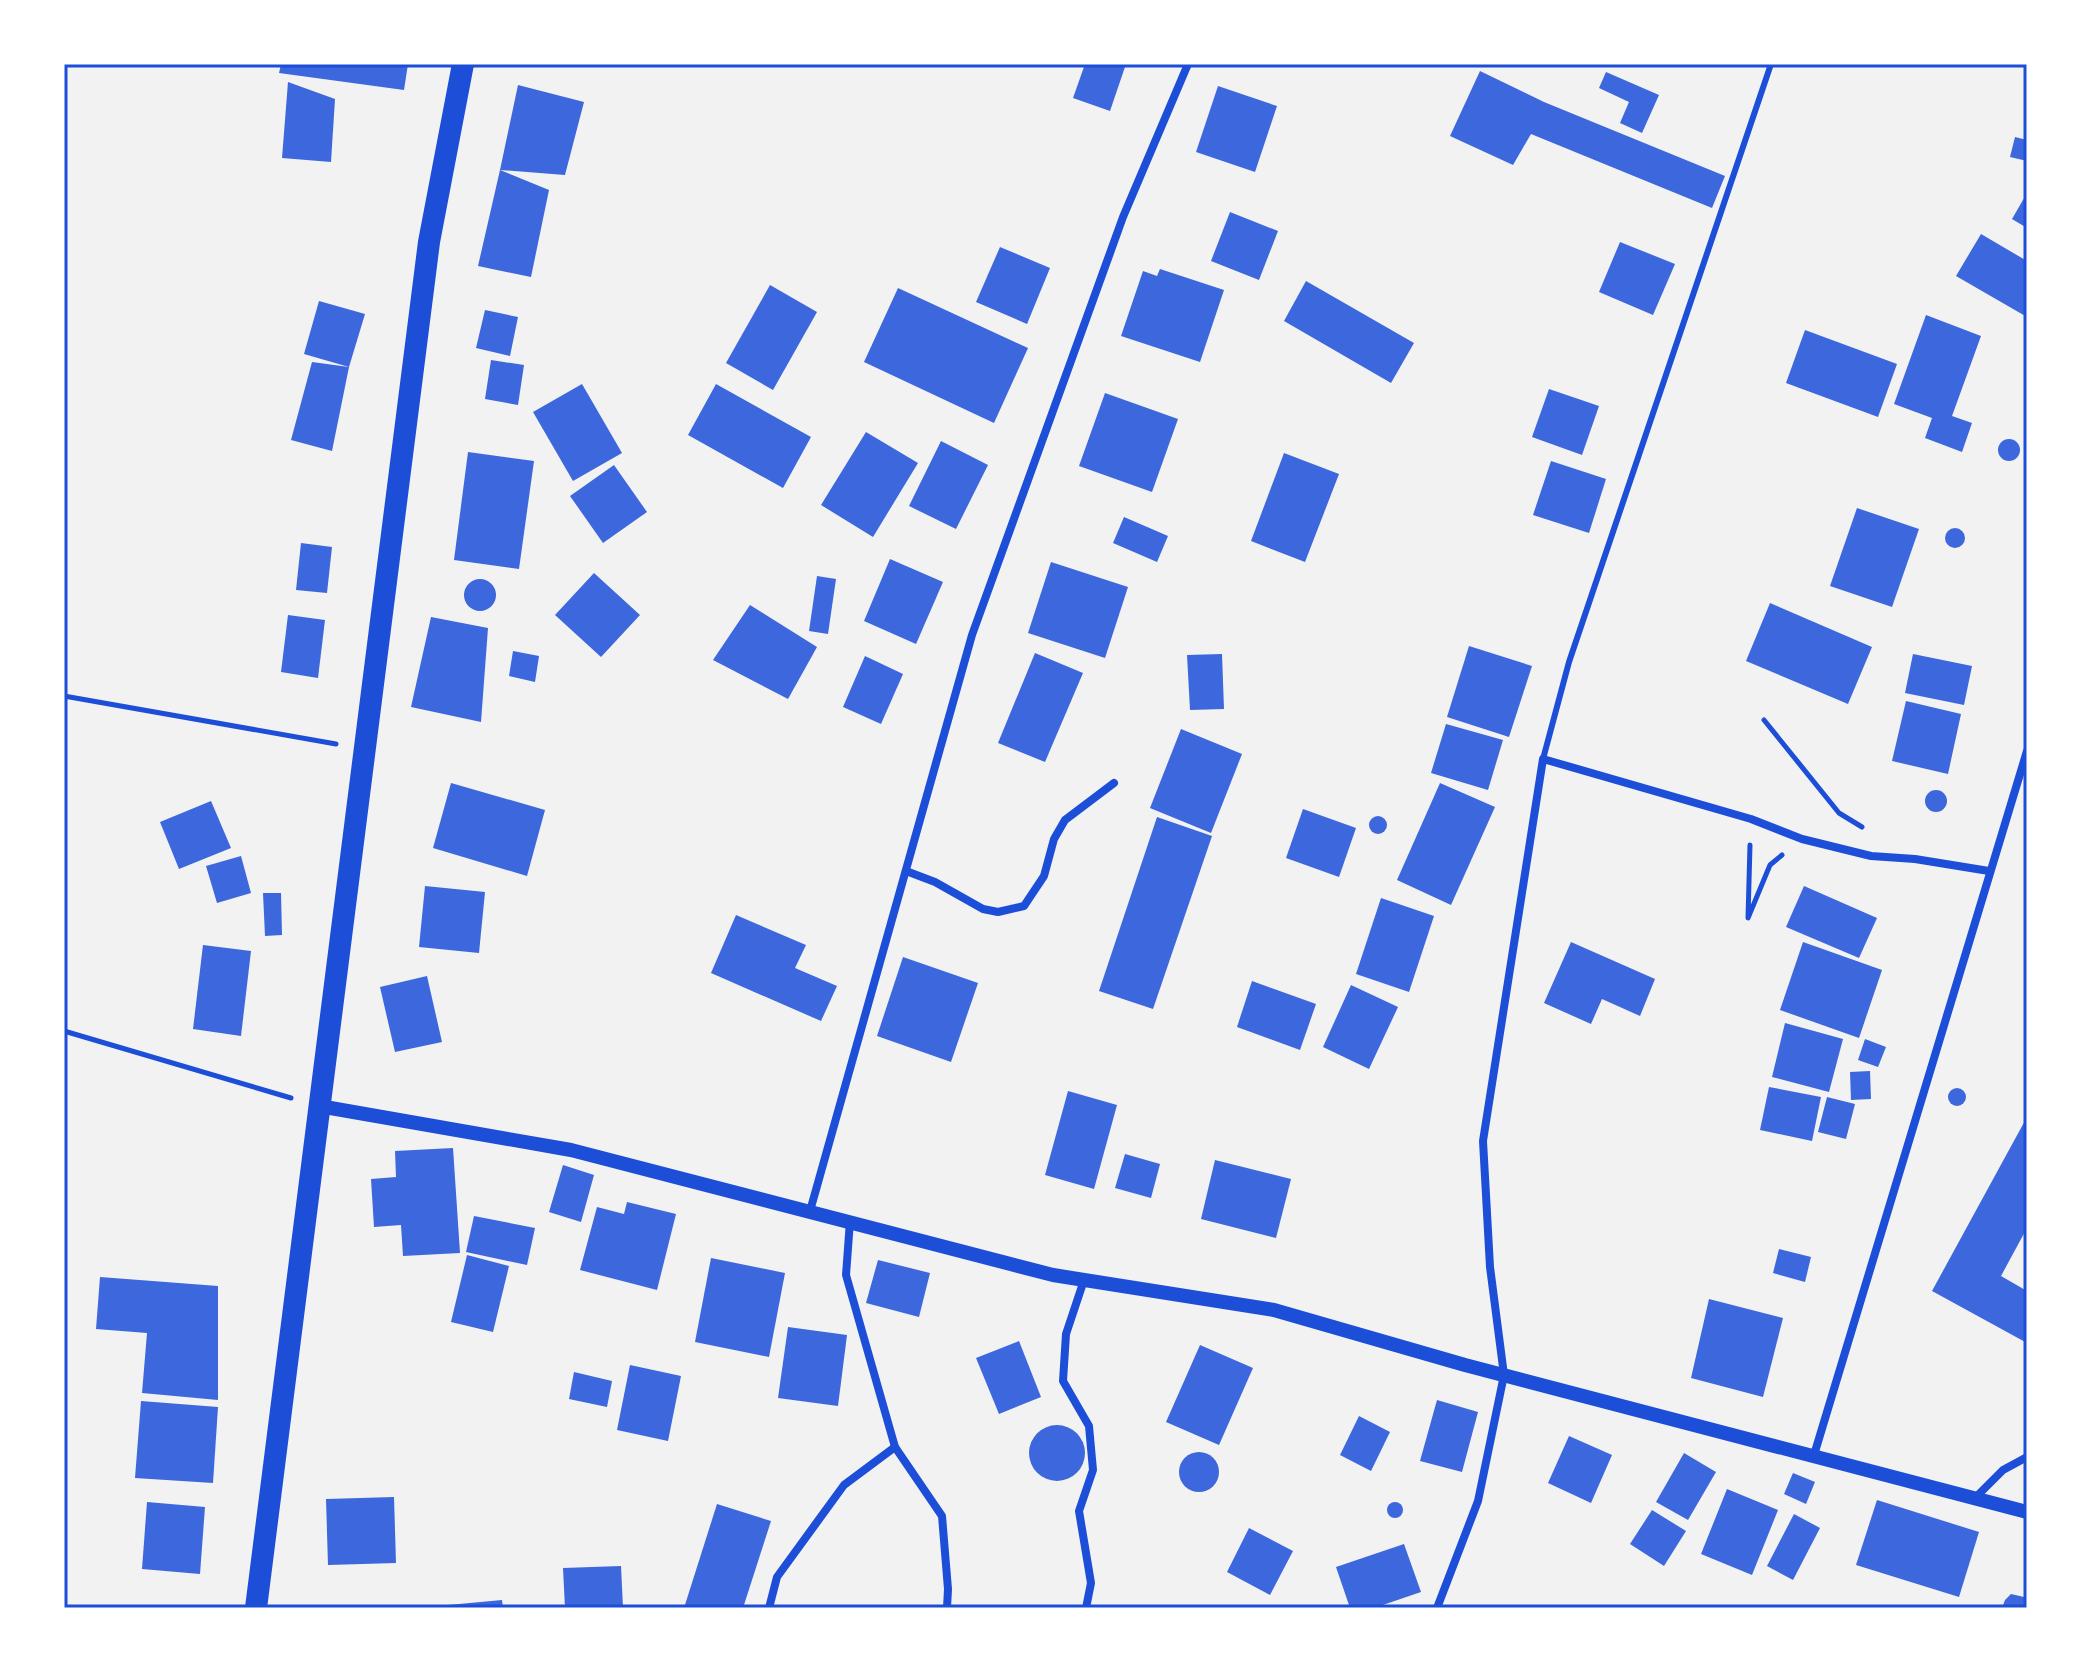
<svg xmlns="http://www.w3.org/2000/svg" width="2091" height="1672" viewBox="0 0 2091 1672" font-family="'Work Sans',sans-serif">
<style>
.building{fill:#3d67dc}
.lines{fill:none;stroke-linecap:round;stroke-linejoin:round}
.path{stroke:#1d4ed8;stroke-width:5}
.service{stroke:#1d4ed8;stroke-width:6}
.minor{stroke:#1d4ed8;stroke-width:8}
.tertiary{stroke:#1d4ed8;stroke-width:14}
.trunk{stroke:#1d4ed8;stroke-width:22}
.neatline{fill:none;stroke:#1d4ed8;stroke-width:3}
</style>
<rect width="100%" height="100%" fill="#f2f2f2"/>
<g class="building">
<path d="M281,64H408L404,90L279,73Z"/>
<path d="M1085,64H1126L1110,111L1073,98Z"/>
<path d="M1480,71L1544,102L1725,176L1712,208L1531,134L1513,165L1450,136Z"/>
<path d="M1606,72L1659,95L1642,133L1620,123L1629,102L1599,88Z"/>
<path d="M288,82L335,99L331,162L282,158Z"/>
<path d="M518,85L584,102L565,175L500,170Z"/>
<path d="M1218,86L1277,106L1255,172L1196,152Z"/>
<path d="M2015,137L2027,140V161L2010,157Z"/>
<path d="M500,170L549,190L531,277L478,266Z"/>
<path d="M2027,193V228L2012,219Z"/>
<path d="M1230,212L1278,231L1259,280L1211,261Z"/>
<path d="M1981,234L2027,261V317L1956,276Z"/>
<path d="M1620,242L1675,264L1653,315L1599,292Z"/>
<path d="M1000,247L1050,268L1027,324L976,302Z"/>
<path d="M1160,269L1224,290L1200,362L1121,336L1143,271L1157,276Z"/>
<path d="M1306,281L1414,343L1391,383L1284,321Z"/>
<path d="M770,285L817,312L773,390L726,363Z"/>
<path d="M898,288L1028,348L994,423L864,362Z"/>
<path d="M319,301L365,314L349,367L304,354Z"/>
<path d="M485,310L518,317L510,356L476,348Z"/>
<path d="M1926,315L1981,336L1952,416L1972,423L1962,452L1925,438L1932,418L1894,404Z"/>
<path d="M1805,330L1897,364L1878,417L1786,383Z"/>
<path d="M491,360L524,365L518,405L485,399Z"/>
<path d="M312,362L349,367L332,451L291,440Z"/>
<path d="M582,384L622,453L573,481L533,412Z"/>
<path d="M716,384L811,437L783,488L688,435Z"/>
<path d="M1549,389L1599,406L1582,455L1532,437Z"/>
<path d="M1105,393L1178,419L1152,492L1079,466Z"/>
<path d="M866,432L918,463L873,537L821,505Z"/>
<circle cx="2009" cy="450" r="11"/>
<path d="M941,441L988,465L956,529L909,506Z"/>
<path d="M468,452L534,461L519,569L454,560Z"/>
<path d="M1284,453L1339,474L1305,562L1251,541Z"/>
<path d="M1551,461L1606,479L1589,533L1533,515Z"/>
<path d="M614,465L647,512L603,543L570,496Z"/>
<path d="M1857,508L1919,529L1892,607L1830,586Z"/>
<path d="M1124,517L1168,536L1157,562L1113,543Z"/>
<circle cx="1955" cy="538" r="10"/>
<path d="M301,543L332,547L327,593L296,590Z"/>
<path d="M890,559L943,582L916,644L864,621Z"/>
<path d="M1051,562L1128,587L1105,658L1028,633Z"/>
<path d="M594,573L640,615L601,657L555,615Z"/>
<path d="M817,576L836,579L828,634L809,631Z"/>
<circle cx="480" cy="595" r="16"/>
<path d="M1770,603L1872,647L1848,704L1746,661Z"/>
<path d="M750,605L817,647L788,699L713,660Z"/>
<path d="M288,615L325,620L318,678L281,672Z"/>
<path d="M431,617L488,628L481,722L411,707Z"/>
<path d="M1469,646L1532,666L1509,737L1447,717Z"/>
<path d="M513,651L539,656L535,682L509,676Z"/>
<path d="M1035,653L1083,673L1045,762L998,743Z"/>
<path d="M1222,654L1224,709L1190,710L1187,655Z"/>
<path d="M1913,654L1972,666L1964,705L1905,693Z"/>
<path d="M865,656L903,674L881,724L843,707Z"/>
<path d="M1906,701L1961,714L1948,774L1892,761Z"/>
<path d="M1446,724L1503,740L1488,790L1431,773Z"/>
<path d="M1181,729L1242,754L1211,833L1150,808Z"/>
<path d="M451,783L545,810L527,876L433,848Z"/>
<path d="M1440,783L1495,807L1451,905L1397,880Z"/>
<circle cx="1936" cy="801" r="11"/>
<path d="M211,801L231,848L179,869L160,822Z"/>
<path d="M1303,809L1356,828L1339,877L1286,858Z"/>
<circle cx="1378" cy="825" r="9"/>
<path d="M1157,817L1212,836L1153,1009L1099,991Z"/>
<path d="M241,856L251,893L217,903L206,866Z"/>
<path d="M425,886L485,892L479,953L419,947Z"/>
<path d="M1804,886L1877,918L1859,958L1786,927Z"/>
<path d="M263,893H281L282,935L265,936Z"/>
<path d="M1381,898L1434,916L1409,992L1356,974Z"/>
<path d="M736,915L806,945L795,968L837,986L821,1021L711,973Z"/>
<path d="M1571,942L1655,979L1640,1016L1602,999L1591,1024L1544,1003Z"/>
<path d="M1803,942L1882,970L1859,1038L1780,1010Z"/>
<path d="M203,945L251,951L241,1036L193,1029Z"/>
<path d="M903,957L978,983L951,1062L877,1036Z"/>
<path d="M427,976L442,1042L395,1052L380,987Z"/>
<path d="M1252,981L1316,1004L1300,1050L1237,1027Z"/>
<path d="M1351,985L1398,1007L1369,1069L1323,1047Z"/>
<path d="M1785,1023L1843,1039L1829,1092L1772,1077Z"/>
<path d="M1865,1039L1886,1047L1878,1067L1858,1060Z"/>
<path d="M1870,1071L1871,1099L1851,1100L1850,1072Z"/>
<path d="M1769,1087L1821,1097L1812,1141L1760,1130Z"/>
<circle cx="1957" cy="1097" r="9"/>
<path d="M1068,1091L1117,1105L1094,1189L1045,1175Z"/>
<path d="M1827,1097L1855,1104L1846,1139L1818,1132Z"/>
<path d="M2027,1117V1228L2001,1276L2027,1291V1343L1932,1291Z"/>
<path d="M453,1148L460,1253L403,1256L401,1225L374,1227L371,1179L396,1177L395,1151Z"/>
<path d="M1125,1154L1160,1164L1151,1198L1115,1188Z"/>
<path d="M1215,1160L1291,1179L1276,1238L1201,1219Z"/>
<path d="M563,1165L594,1175L581,1222L549,1212Z"/>
<path d="M627,1202L676,1214L657,1290L580,1270L597,1207L624,1214Z"/>
<path d="M474,1216L535,1228L527,1265L466,1252Z"/>
<path d="M1779,1249L1811,1257L1805,1282L1773,1273Z"/>
<path d="M467,1255L509,1266L493,1332L451,1322Z"/>
<path d="M711,1258L785,1273L769,1357L695,1342Z"/>
<path d="M878,1260L930,1273L919,1317L866,1303Z"/>
<path d="M100,1277L218,1286V1400L142,1393L147,1333L96,1329Z"/>
<path d="M1709,1299L1783,1318L1763,1397L1691,1378Z"/>
<path d="M788,1327L847,1335L838,1406L778,1398Z"/>
<path d="M1019,1341L1041,1397L999,1414L976,1358Z"/>
<path d="M1200,1345L1253,1368L1219,1445L1166,1422Z"/>
<path d="M630,1365L681,1376L668,1441L617,1430Z"/>
<path d="M574,1372L612,1381L607,1407L569,1399Z"/>
<path d="M1437,1400L1478,1412L1462,1472L1420,1461Z"/>
<path d="M141,1401L218,1407L213,1483L135,1478Z"/>
<path d="M1359,1416L1390,1432L1371,1471L1340,1455Z"/>
<circle cx="1057" cy="1453" r="28"/>
<path d="M1569,1436L1612,1455L1591,1503L1548,1483Z"/>
<circle cx="1199" cy="1472" r="20"/>
<path d="M1684,1453L1716,1472L1688,1520L1656,1502Z"/>
<path d="M1793,1473L1815,1482L1806,1504L1784,1494Z"/>
<path d="M1727,1489L1778,1510L1752,1575L1701,1554Z"/>
<path d="M394,1497L396,1563L328,1565L326,1499Z"/>
<path d="M1877,1500L1979,1532L1959,1597L1856,1565Z"/>
<circle cx="1395" cy="1510" r="8"/>
<path d="M147,1502L205,1507L200,1574L142,1569Z"/>
<path d="M717,1504L771,1521L743,1608H684Z"/>
<path d="M1652,1510L1686,1531L1664,1566L1630,1544Z"/>
<path d="M1794,1514L1820,1528L1793,1580L1767,1566Z"/>
<path d="M1249,1528L1293,1551L1270,1595L1227,1572Z"/>
<path d="M1404,1544L1421,1592L1374,1608H1350L1336,1567Z"/>
<path d="M621,1566L623,1608H565L563,1568Z"/>
<path d="M2011,1594L2024,1597L2027,1601V1608H2002L2005,1600Z"/>
<path d="M502,1600L503,1608H448V1605Z"/>
</g>
<g class="lines">
<g class="path">
<path d="M64,696L336,744"/>
<path d="M1764,720L1839,813L1862,827"/>
<path d="M1750,845L1748,918L1770,865L1782,855"/>
<path d="M64,1031L291,1098"/>
</g>
<path class="service" d="M1543,759L1569,662L1771,64"/>
<g class="minor">
<path d="M906,871L935,882L983,909L998,912L1024,906L1044,876L1054,839L1065,820L1114,783"/>
<path d="M810,1211L972,635L1123,217L1188,64"/>
<path d="M850,1221L846,1275L895,1447L942,1516L948,1589L947,1608"/>
<path d="M1084,1280L1066,1334L1063,1381L1089,1426L1093,1470L1079,1511L1091,1583L1086,1608"/>
<path d="M1814,1455L2027,751"/>
<path d="M1975,1498L2003,1470L2027,1457"/>
<path d="M769,1608L777,1577L844,1485L895,1447"/>
<path d="M1437,1608L1478,1501L1504,1375L1490,1267L1483,1141L1543,759L1751,819L1802,839L1871,856L1915,859L1989,871"/>
</g>
<path class="tertiary" d="M319,1106L571,1150L1053,1275L1274,1310L1465,1365L2027,1512"/>
<path class="trunk" d="M256,1608L429,242L463,64"/>
</g>
<rect width="2091" height="1672" fill="none" stroke="#ffffff" stroke-width="132"/>
<rect x="66" y="66" width="1959" height="1540" class="neatline"/>
</svg>
